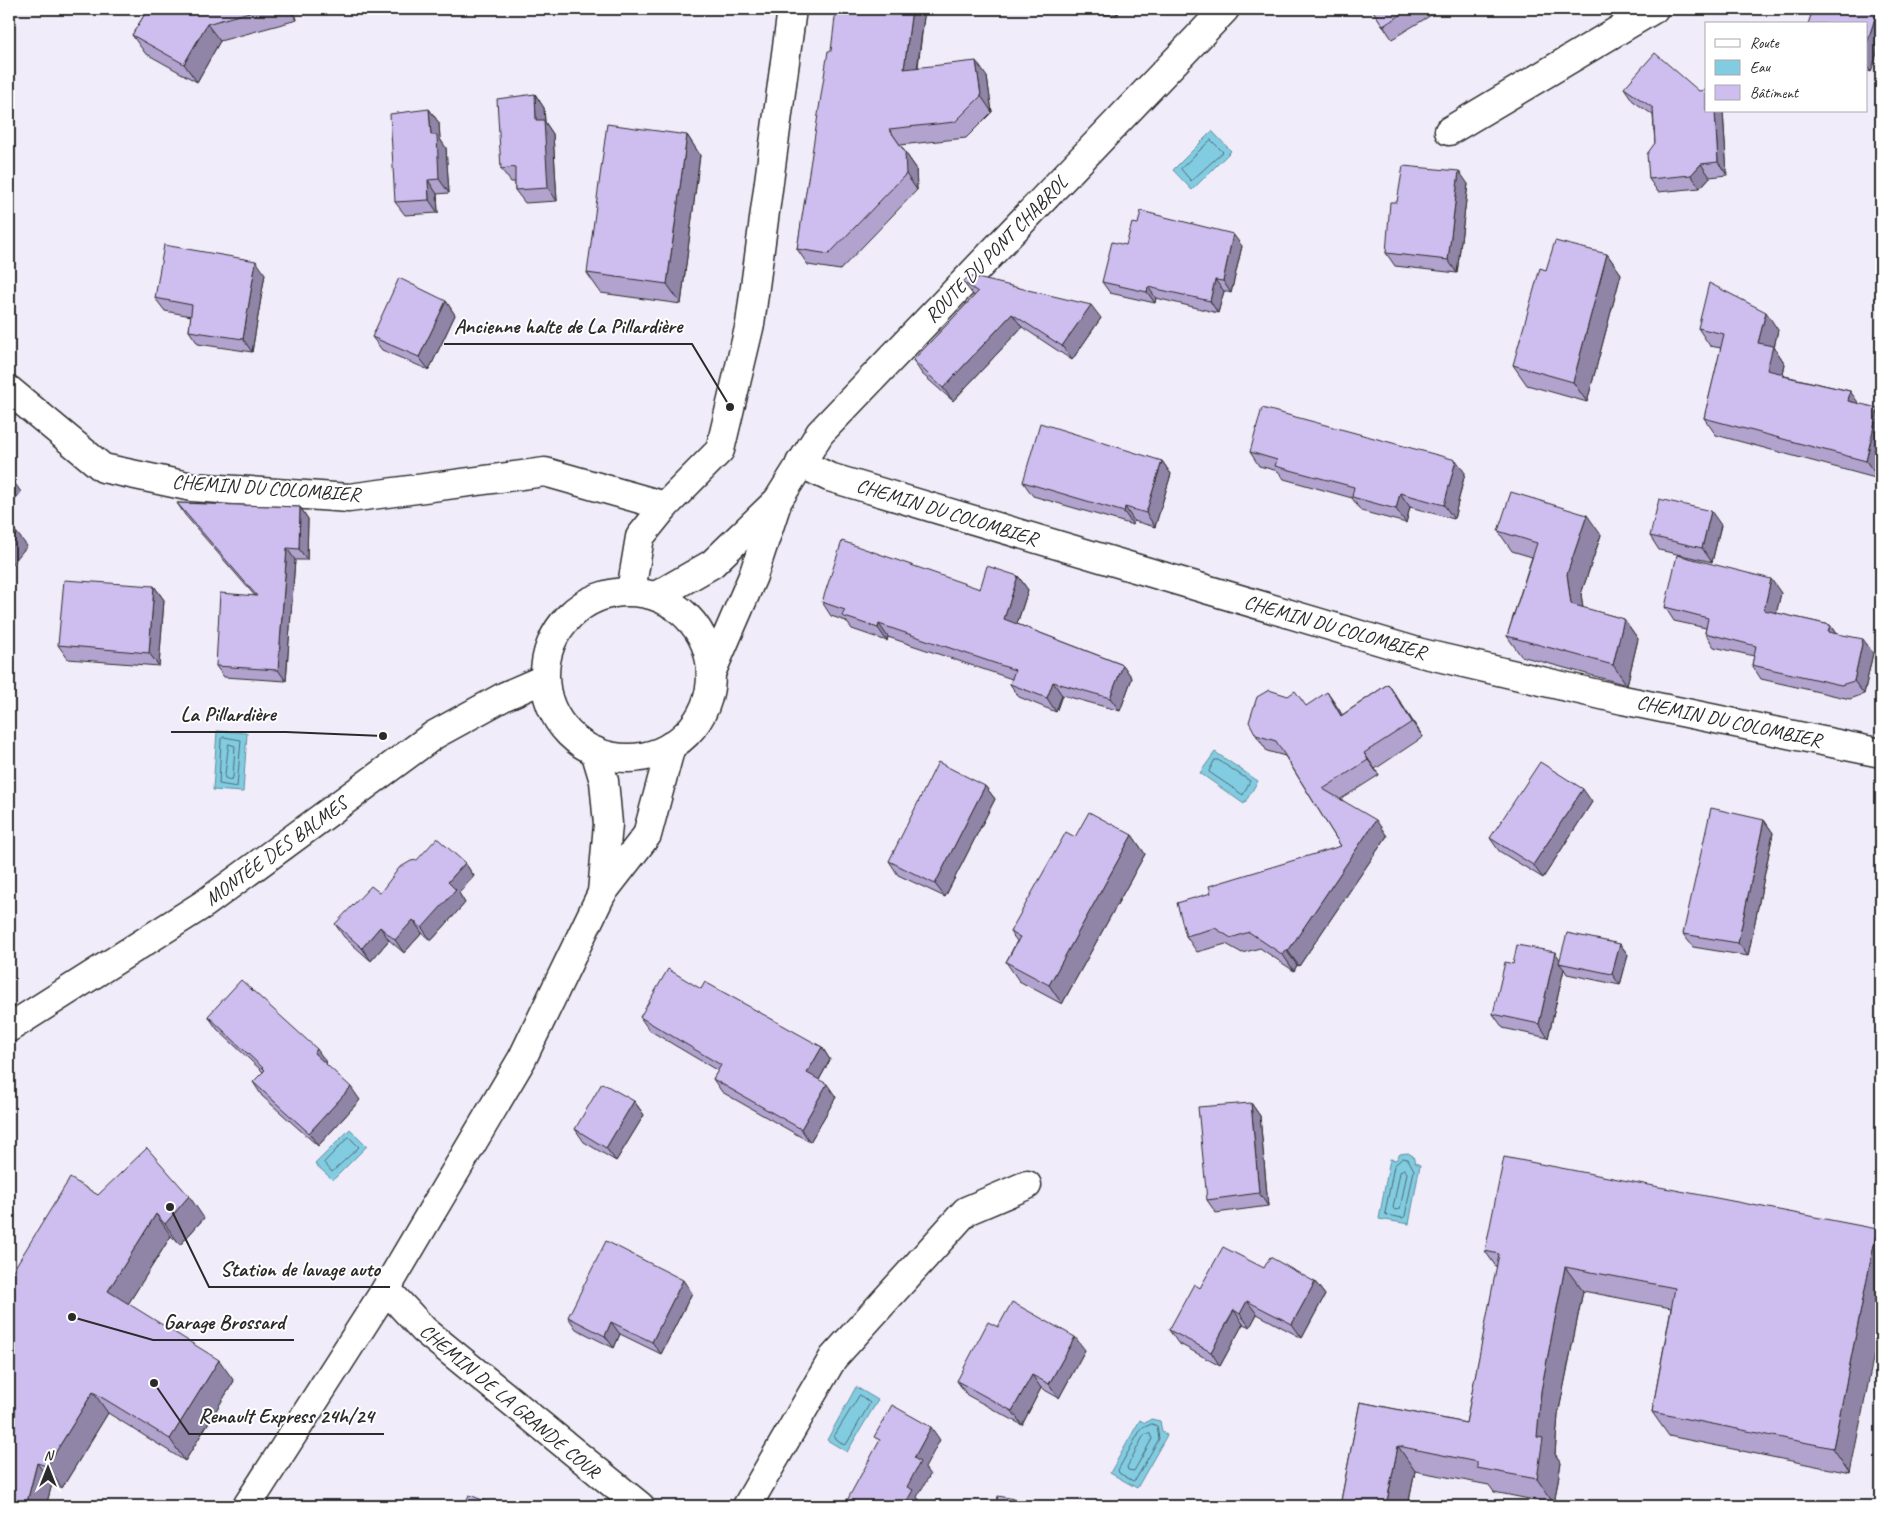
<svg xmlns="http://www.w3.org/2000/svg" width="1890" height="1515" viewBox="0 0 1890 1515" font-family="Caveat,sans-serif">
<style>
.water{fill:#82cce2;stroke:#5f8c99}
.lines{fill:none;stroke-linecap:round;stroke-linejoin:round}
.shore{stroke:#4e6b74;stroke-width:1}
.street-casing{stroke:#2b2b2b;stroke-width:31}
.secondary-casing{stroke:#2b2b2b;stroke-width:31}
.street{stroke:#fff;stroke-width:28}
.secondary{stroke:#fff;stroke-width:28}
.wall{fill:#b1a3ce;stroke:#2b2b2b}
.shaded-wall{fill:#9085a7;stroke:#2b2b2b}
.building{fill:#cebeef;stroke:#2b2b2b}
.labels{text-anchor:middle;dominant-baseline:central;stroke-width:4;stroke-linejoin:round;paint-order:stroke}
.street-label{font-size:20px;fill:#2b2b2b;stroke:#fff}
.leader{fill:none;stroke:#2b2b2b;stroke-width:2}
.callout-dot{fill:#2b2b2b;stroke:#fff;stroke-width:2}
.callout-label{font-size:21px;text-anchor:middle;font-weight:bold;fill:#2b2b2b;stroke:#fff;stroke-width:4;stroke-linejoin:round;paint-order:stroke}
</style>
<rect width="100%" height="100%" fill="#f0ecfa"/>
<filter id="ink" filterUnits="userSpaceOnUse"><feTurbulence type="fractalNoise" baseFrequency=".02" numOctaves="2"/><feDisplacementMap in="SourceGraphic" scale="10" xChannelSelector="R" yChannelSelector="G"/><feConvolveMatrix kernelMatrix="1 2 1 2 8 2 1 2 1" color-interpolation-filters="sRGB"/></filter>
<g filter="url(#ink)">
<g class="water">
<path d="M1212,131L1231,151L1192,190L1173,170Z"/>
<path d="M217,731L247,733L243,792L213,790Z"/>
<path d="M1215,752L1258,781L1244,804L1200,773Z"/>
<path d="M350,1129L367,1146L333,1180L315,1164Z"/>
<path d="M1408,1153L1413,1156L1415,1163L1420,1165L1409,1224L1379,1219L1390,1159L1396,1160L1400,1154Z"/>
<path d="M856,1387L878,1400L847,1452L827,1440Z"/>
<path d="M1151,1419L1160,1421L1162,1432L1167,1435L1137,1488L1110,1473L1140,1420L1145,1423Z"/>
</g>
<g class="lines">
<g class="shore">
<path d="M1211,140L1223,152L1191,181L1181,169Z"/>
<path d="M224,737L241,740L237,787L219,784L221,739Z"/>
<path d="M229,744L235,746L233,778L230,780L225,778Z"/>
<path d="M1215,760H1218L1250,781L1243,795L1209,772Z"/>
<path d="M349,1137L359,1147L332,1172L324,1163Z"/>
<path d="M1403,1158L1408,1159L1414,1170L1405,1216L1403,1218L1387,1215L1385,1213L1394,1166Z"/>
<path d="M1404,1169L1407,1173L1400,1209L1395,1210L1393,1208L1400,1172Z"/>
<path d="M860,1395L870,1403L847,1443L844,1445L834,1437Z"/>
<path d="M1152,1424L1157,1426L1159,1439L1136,1479L1133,1481L1119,1473L1118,1470L1141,1429Z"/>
<path d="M1150,1434L1152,1439L1134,1471L1128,1470L1127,1467L1144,1435Z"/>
</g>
<g class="street-casing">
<g id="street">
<path d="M1449,131L1654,9"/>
<path d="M9,390L103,468L192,487L349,498L545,472L665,506"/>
<path d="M800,463L829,477L1421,653L1623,700L1881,753"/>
<path d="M631,591L640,537L665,506L720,450L750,324L792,9"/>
<path d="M9,1028L204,904L434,735L505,696L544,679"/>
<path d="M386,1289L424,1330L640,1506"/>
<path d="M747,1506L833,1358L966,1211L1027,1185"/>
</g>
</g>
<g class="secondary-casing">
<g id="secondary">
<circle cx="628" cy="675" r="83"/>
<path d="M656,596L712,564L775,503"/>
<path d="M711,673L753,576L778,500L820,433L1225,9"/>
<path d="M595,751L604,781L608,824L602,893"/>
<path d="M247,1506L386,1289L522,1059L602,893L647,835L671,746"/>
</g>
</g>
<use href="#street" class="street"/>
<use href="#secondary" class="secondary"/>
</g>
<g class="wall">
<path d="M148,9H294L297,20L220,41L197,82L145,53L132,35Z"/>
<path d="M925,9L918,67L987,77L992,112L966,138L900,145L916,168L917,190L840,270L808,265L797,249L831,51Z"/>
<path d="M1071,9H1118V15L1075,14Z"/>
<path d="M1372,9H1441L1392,39Z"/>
<path d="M1881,9L1871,72L1866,70V24Z"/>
<path d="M1624,88L1706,111H1723L1727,175L1710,177L1700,188L1658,192L1649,179L1655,143L1653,115L1633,101Z"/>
<path d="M535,94L544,108L545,122L553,134L557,201L525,203L515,190V182H511L501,169Z"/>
<path d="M429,109L439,123L440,139L446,148L449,193L437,194L438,213L405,215L395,202Z"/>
<path d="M687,135L700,155L681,304L601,293L587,273Z"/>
<path d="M1468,184L1457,273L1395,266L1386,253L1397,202Z"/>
<path d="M1126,245L1242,246L1231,293L1224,291L1218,313L1156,298L1155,303L1110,293L1102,282Z"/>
<path d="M1607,254L1621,274L1587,402L1527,385L1513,365Z"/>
<path d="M265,274L252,352L198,344L189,331L191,316L165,311L155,298Z"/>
<path d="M963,282L1101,318L1072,360L1022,327L953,401L922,374L913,360L974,296Z"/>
<path d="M446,301L455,315L429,370L382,350L372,337Z"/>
<path d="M1698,328L1778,330L1774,347L1785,364L1783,374L1785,376L1850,391L1879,479L1716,435L1704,418L1721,348L1710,346Z"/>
<path d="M1250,452L1465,473L1454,519L1410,507L1406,523L1361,511L1352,498L1284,479L1278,471L1259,466Z"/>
<path d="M1162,461L1171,474L1155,527L1134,521L1133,525L1033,496L1023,482Z"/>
<path d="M177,503L300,507L308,519L307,560H295L286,681L224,677L216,666L255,596L185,515Z"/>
<path d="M1721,525L1712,562L1659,550L1650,536Z"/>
<path d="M1498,531L1601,535L1581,594L1583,608L1624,619L1638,639L1627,685L1521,656L1507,636L1532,557L1512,551Z"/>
<path d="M1018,576L1028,590L1017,624L1123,665L1132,678L1120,711L1062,695L1056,712L1019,697L1010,684L1012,679L888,637L887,641L852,629L846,621L831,616L822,602L980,589Z"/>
<path d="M154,586L164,600L159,666L68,659L58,645Z"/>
<path d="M1781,593L1776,613L1830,625L1836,634L1873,653L1864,694L1850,699L1761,679L1752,665L1754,656L1714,647L1705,633L1706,628L1674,621L1665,607Z"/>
<path d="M1388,684L1423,737L1375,769L1379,775L1341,799L1387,836L1299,966L1297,965L1294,971L1260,948L1242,953L1226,944L1197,952L1186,936L1211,893L1341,846L1285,756L1267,751L1256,735L1306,706L1338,708L1342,715Z"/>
<path d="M985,786L995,799L945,897L898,875L889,861Z"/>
<path d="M1592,802L1543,878L1499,851L1490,838Z"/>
<path d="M1764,820L1773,833L1748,956L1693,947L1683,934Z"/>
<path d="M1132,835L1145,854L1062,1004L1019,981L1006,962L1017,941L1010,932L1075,837Z"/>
<path d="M465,863L474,876L459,893L465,903L431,941L422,933L404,953L389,940L371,961L344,937L335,924L380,893Z"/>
<path d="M1620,944L1628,955L1620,985L1567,974L1564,969L1548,1038L1503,1028L1493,1014L1513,964L1560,960Z"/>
<path d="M701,989L822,1047L830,1060L819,1080L836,1097L810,1142L722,1092L713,1079L718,1071L649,1030L640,1017Z"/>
<path d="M208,1016L326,1062L325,1064L360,1100L318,1146L262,1096L253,1082L263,1072L217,1029Z"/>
<path d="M634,1101L644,1115L616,1161L584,1142L575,1129Z"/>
<path d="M1251,1103L1260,1116L1268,1206L1216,1213L1207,1200Z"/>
<path d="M98,1195L204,1218L180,1245L171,1236L128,1304L234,1381L185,1461L108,1413L62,1488L52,1484L46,1506H9Z"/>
<path d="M1877,1229L1850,1473L1669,1436L1652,1412L1671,1308L1583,1291L1558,1415L1555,1454L1561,1463L1554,1504L1494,1492L1489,1485L1415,1471L1408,1506H1340L1360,1402L1466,1423L1497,1268L1485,1251Z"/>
<path d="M1264,1268L1315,1282L1325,1295L1302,1338L1257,1314L1250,1327L1243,1324L1220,1366L1178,1343L1169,1330L1200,1288Z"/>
<path d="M692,1293L661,1354L620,1334L614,1348L576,1329L568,1317Z"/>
<path d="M998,1327L1085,1350L1059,1398L1041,1388L1022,1425L967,1395L957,1381Z"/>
</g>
<g class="shaded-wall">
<path d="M289,9H294L297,20Z"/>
<path d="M912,9H925L915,85L904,69Z"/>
<path d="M1114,9H1118V15Z"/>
<path d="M1878,9H1881V41L1871,72L1866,65V46Z"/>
<path d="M207,24L220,41L197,82L184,64Z"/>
<path d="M976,61L987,77L992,112L981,96Z"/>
<path d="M535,94L544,108L545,122L553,134L557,201L548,188L536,120Z"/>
<path d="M429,109L439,123L440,139L446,148L449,193L439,179L431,135Z"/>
<path d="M1715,111H1723L1727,175L1718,162Z"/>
<path d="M889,129L916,168L917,190L906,174Z"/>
<path d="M687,135L700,155L681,304L667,284Z"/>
<path d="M1701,164L1710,177L1700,188L1691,175Z"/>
<path d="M1459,171L1468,184L1457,273L1448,260Z"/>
<path d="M428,180L437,194L438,213L429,200Z"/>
<path d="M1233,234L1242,246L1231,293L1223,281Z"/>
<path d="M1607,254L1621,274L1587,402L1573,382Z"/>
<path d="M256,261L265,274L252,352L243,339Z"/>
<path d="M1215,280L1224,291L1218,313L1210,301Z"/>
<path d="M1148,287L1156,298L1155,303L1147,292Z"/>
<path d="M446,301L455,315L429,370L419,357Z"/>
<path d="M1091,305L1101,318L1072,360L1062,346Z"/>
<path d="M1766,312L1778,330L1774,347L1785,364L1780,387L1767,370L1758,343Z"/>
<path d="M1012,314L1022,327L953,401L943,388Z"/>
<path d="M1850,391L1862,408L1848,401Z"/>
<path d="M1878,408L1881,412V467L1879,479L1866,461Z"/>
<path d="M1456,460L1465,473L1454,519L1444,505Z"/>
<path d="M1162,461L1171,474L1155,527L1146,513Z"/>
<path d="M12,479L21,492L9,507V483Z"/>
<path d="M1400,493L1410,507L1406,523L1396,509Z"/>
<path d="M300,507L308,519L307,560L299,549Z"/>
<path d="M1125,507L1134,521L1133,525L1124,512Z"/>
<path d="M1711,511L1721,525L1712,562L1702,548Z"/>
<path d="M1587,515L1601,535L1581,594L1585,624L1571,604L1567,574Z"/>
<path d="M17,533L27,546L9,568V543Z"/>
<path d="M287,548L295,560L286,681L278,670Z"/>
<path d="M1018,576L1028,590L1014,633L1004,619Z"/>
<path d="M1771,579L1781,593L1774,623L1764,610Z"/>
<path d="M154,586L164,600L159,666L149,653Z"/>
<path d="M1624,619L1638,639L1627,685L1613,665Z"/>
<path d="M879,624L888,637L887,641L878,628Z"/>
<path d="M1830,625L1839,638L1828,632Z"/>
<path d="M1863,639L1873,653L1864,694L1854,681Z"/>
<path d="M1123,665L1132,678L1120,711L1110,698Z"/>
<path d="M1053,682L1062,695L1056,712L1047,698Z"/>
<path d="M1388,684L1399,700L1423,737L1412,722Z"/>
<path d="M1327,692L1338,708L1352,731L1341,716Z"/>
<path d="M1364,753L1375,769L1379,775L1368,760Z"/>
<path d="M985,786L995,799L945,897L935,884Z"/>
<path d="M1583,789L1592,802L1543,878L1533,865Z"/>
<path d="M1376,820L1387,836L1299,966L1288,951Z"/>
<path d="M1764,820L1773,833L1748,956L1738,943Z"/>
<path d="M1132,835L1145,854L1062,1004L1049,985Z"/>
<path d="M465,863L474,876L459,893L465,903L431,941L422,928L448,882Z"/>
<path d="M413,920L422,933L404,953L395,940Z"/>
<path d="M380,927L389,940L371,961L362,948Z"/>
<path d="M1620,944L1628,955L1620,985L1612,974Z"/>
<path d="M1286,950L1297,965L1294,971L1283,955Z"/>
<path d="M1555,952L1563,964L1559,963L1564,969L1548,1038L1539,1024Z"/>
<path d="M822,1047L830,1060L816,1085L807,1073Z"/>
<path d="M317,1049L326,1062L323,1067L314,1053Z"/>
<path d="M827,1084L836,1097L810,1142L801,1129Z"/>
<path d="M351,1087L360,1100L318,1146L309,1133Z"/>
<path d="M634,1101L644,1115L616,1161L606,1148Z"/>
<path d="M1251,1103L1260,1116L1268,1206L1259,1193Z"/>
<path d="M189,1196L204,1218L180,1245L165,1224Z"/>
<path d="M156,1214L171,1236L123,1312L108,1291Z"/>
<path d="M1877,1229L1881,1234V1320L1850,1473L1833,1448Z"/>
<path d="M1565,1267L1583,1291L1558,1415L1555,1454L1561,1463L1554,1504L1537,1479V1437L1541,1391Z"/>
<path d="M683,1280L692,1293L661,1354L652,1342Z"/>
<path d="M1315,1282L1325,1295L1302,1338L1292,1324Z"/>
<path d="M1247,1301L1257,1314L1250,1327L1240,1314Z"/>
<path d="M1234,1310L1243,1324L1220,1366L1211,1352Z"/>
<path d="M611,1322L620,1334L614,1348L605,1336Z"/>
<path d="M1075,1337L1085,1350L1059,1398L1049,1384Z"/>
<path d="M219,1360L234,1381L185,1461L170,1439Z"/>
<path d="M1032,1375L1041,1388L1022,1425L1012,1411Z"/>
<path d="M93,1392L108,1413L62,1488L47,1466Z"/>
<path d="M931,1427L940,1440L925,1468L930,1475L917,1497L922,1503L920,1506H904L907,1487L914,1458Z"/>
<path d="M1398,1446L1415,1471L1408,1506H1386Z"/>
<path d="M37,1463L52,1484L46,1506H26Z"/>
</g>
<g class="building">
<path d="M148,9H260L207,24L184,64L132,35Z"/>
<path d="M836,9H912L904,69L976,61L981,96L955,122L889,129L905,152L906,174L829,254L797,249L828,51H831Z"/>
<path d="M1372,9H1410L1383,26Z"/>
<path d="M1813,9H1878L1866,46V24H1808Z"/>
<path d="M1655,53L1699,91L1706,90V111H1715L1718,162L1701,164L1691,175L1649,179L1647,154L1655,143L1653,108L1624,88Z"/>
<path d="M535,94L536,120H544L548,188L515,190V167L501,169L497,99Z"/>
<path d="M429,109L431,135H437L439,179L428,180L429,200L395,202L390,114Z"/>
<path d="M607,124L687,135L667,284L587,273Z"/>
<path d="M1403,166L1459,171L1448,260L1386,253L1390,202H1397Z"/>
<path d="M1141,211L1233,234L1223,281L1215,280L1210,301L1148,287L1147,292L1102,282L1112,242L1126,245L1132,223L1138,224Z"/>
<path d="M1555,241L1607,254L1573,382L1513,365L1540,268L1546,270Z"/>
<path d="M164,245L256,261L243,339L189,331L192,305L155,298Z"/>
<path d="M969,276L1091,305L1062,346L1012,314L943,388L913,360L978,292L963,282Z"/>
<path d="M399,278L446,301L419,357L372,337Z"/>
<path d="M1709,283L1766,312L1758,343L1773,346L1767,370L1784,374L1783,376L1850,391L1848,401L1878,408L1866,461L1704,418L1724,334L1698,328Z"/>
<path d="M1262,408L1456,460L1444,505L1400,493L1396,509L1352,497L1354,487L1275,466L1277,460L1250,452Z"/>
<path d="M1040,423L1162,461L1146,513L1125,507L1124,512L1023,482Z"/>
<path d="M9,476L12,479L9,483Z"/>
<path d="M1511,492L1587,515L1567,574L1571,604L1624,619L1613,665L1507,636L1537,543L1498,531Z"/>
<path d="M1659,499L1711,511L1702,548L1650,536Z"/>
<path d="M177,503L300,507L299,549L287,548L278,670L216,666L220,593L257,596Z"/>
<path d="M9,526L17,533L9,543Z"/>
<path d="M842,541L980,589L987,566L1018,576L1004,619L1123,665L1110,698L1053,682L1047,698L1010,684L1015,670L879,624L878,628L842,616L845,610L822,602Z"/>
<path d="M1677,555L1771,579L1764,610L1830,625L1828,632L1863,639L1854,681L1841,685L1752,665L1756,646L1705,633L1708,618L1665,607Z"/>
<path d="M64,580L154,586L149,653L58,645Z"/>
<path d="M1388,684L1412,722L1364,753L1368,760L1323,789L1376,820L1288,951L1286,950L1283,955L1249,932L1231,938L1215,928L1186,936L1177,903L1211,893L1209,886L1341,846L1276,741L1256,735L1249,722L1257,697L1269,690L1288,696L1295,691L1306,706L1327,692L1341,716Z"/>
<path d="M938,762L985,786L935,884L889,861Z"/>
<path d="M1540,762L1583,789L1533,865L1490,838Z"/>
<path d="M1711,808L1764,820L1738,943L1683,934Z"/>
<path d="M1089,812L1132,835L1049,985L1006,962L1020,937L1010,932L1066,832L1075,837Z"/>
<path d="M437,838L465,863L448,882L456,890L422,928L413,920L395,940L380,927L362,948L335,924L371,886L380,893L399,868L411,861L417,860Z"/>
<path d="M1567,933L1620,944L1612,974L1559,963Z"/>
<path d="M1517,945L1555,952L1539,1024L1493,1014L1505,962L1513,964Z"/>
<path d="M668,969L701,989L705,982L822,1047L807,1073L827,1084L801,1129L713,1079L721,1065L640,1017Z"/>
<path d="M241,980L317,1049L314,1053L351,1087L309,1133L253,1082L265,1070L208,1016Z"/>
<path d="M602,1083L634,1101L606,1148L575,1129Z"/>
<path d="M1251,1103L1259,1193L1207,1200L1198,1107Z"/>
<path d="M147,1148L189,1196L165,1224L156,1214L108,1291L219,1360L170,1439L93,1392L47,1466L37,1463L26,1506H9V1277L70,1178L98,1195Z"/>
<path d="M1504,1157L1877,1229L1833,1448L1652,1412L1675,1288L1565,1267L1541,1391L1537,1437L1543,1438L1537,1479L1477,1468V1462L1398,1446L1386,1506H1340L1360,1402L1466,1423L1499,1254L1485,1251Z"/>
<path d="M606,1241L683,1280L652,1342L611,1322L605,1336L568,1317Z"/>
<path d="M1223,1247L1264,1268L1270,1257L1315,1282L1292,1324L1247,1301L1240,1314L1234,1310L1211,1352L1169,1330L1194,1284L1200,1288Z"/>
<path d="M1012,1302L1075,1337L1049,1384L1032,1375L1012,1411L957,1381L988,1322L998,1327Z"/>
<path d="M892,1405L931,1427L914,1458L920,1462L907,1487L913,1490L904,1506H844L880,1440L874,1437Z"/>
<path d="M469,1495L499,1506H464Z"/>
<path d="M998,1496L1054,1506H996Z"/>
</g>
</g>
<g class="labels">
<g class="street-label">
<text transform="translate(996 249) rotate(-46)">ROUTE DU PONT CHABROL</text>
<text transform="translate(266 488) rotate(4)">CHEMIN DU COLOMBIER</text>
<text transform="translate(947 512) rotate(17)">CHEMIN DU COLOMBIER</text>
<text transform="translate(1335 627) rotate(16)">CHEMIN DU COLOMBIER</text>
<text transform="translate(1729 721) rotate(12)">CHEMIN DU COLOMBIER</text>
<text transform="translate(276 851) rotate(-36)">MONTÉE DES BALMES</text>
<text transform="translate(510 1401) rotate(40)">CHEMIN DE LA GRANDE COUR</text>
</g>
</g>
<path class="leader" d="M730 407L692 344H444M383 736L286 732H171M170 1207L209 1287H390M72 1317L153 1340H294M154 1383L189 1434H384"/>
<g class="callout-dot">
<circle cx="730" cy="407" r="5"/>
<circle cx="383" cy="736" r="5"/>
<circle cx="170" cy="1207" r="5"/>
<circle cx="72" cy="1317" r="5"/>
<circle cx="154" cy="1383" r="5"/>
</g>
<g class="callout-label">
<text x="568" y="333">Ancienne halte de La Pillardière</text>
<text x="228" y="721">La Pillardière</text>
<text x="300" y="1276">Station de lavage auto</text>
<text x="224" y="1329">Garage Brossard</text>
<text x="286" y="1423">Renault Express 24h/24</text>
</g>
<rect width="1890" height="1515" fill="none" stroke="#fff" stroke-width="30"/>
<rect x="15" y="15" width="1860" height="1485" fill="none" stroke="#2b2b2b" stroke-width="2" filter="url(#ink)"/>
<rect x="1705" y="22" width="162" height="90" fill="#ffffff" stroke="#aaaaaa"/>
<rect x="1715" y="39" width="25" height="8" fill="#ffffff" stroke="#aaaaaa"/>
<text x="1750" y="48" font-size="15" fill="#2b2b2b">Route</text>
<rect x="1715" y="60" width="25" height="15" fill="#82cce2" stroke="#aaaaaa"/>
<text x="1750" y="72" font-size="15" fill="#2b2b2b">Eau</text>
<rect x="1715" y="85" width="25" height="15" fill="#cebeef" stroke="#aaaaaa"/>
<text x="1750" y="98" font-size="15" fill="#2b2b2b">Bâtiment</text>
<g transform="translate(48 1468)" stroke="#ffffff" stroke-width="4" paint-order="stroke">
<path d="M0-4L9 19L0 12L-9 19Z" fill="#2b2b2b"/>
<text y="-8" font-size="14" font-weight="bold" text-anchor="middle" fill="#2b2b2b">N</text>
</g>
</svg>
